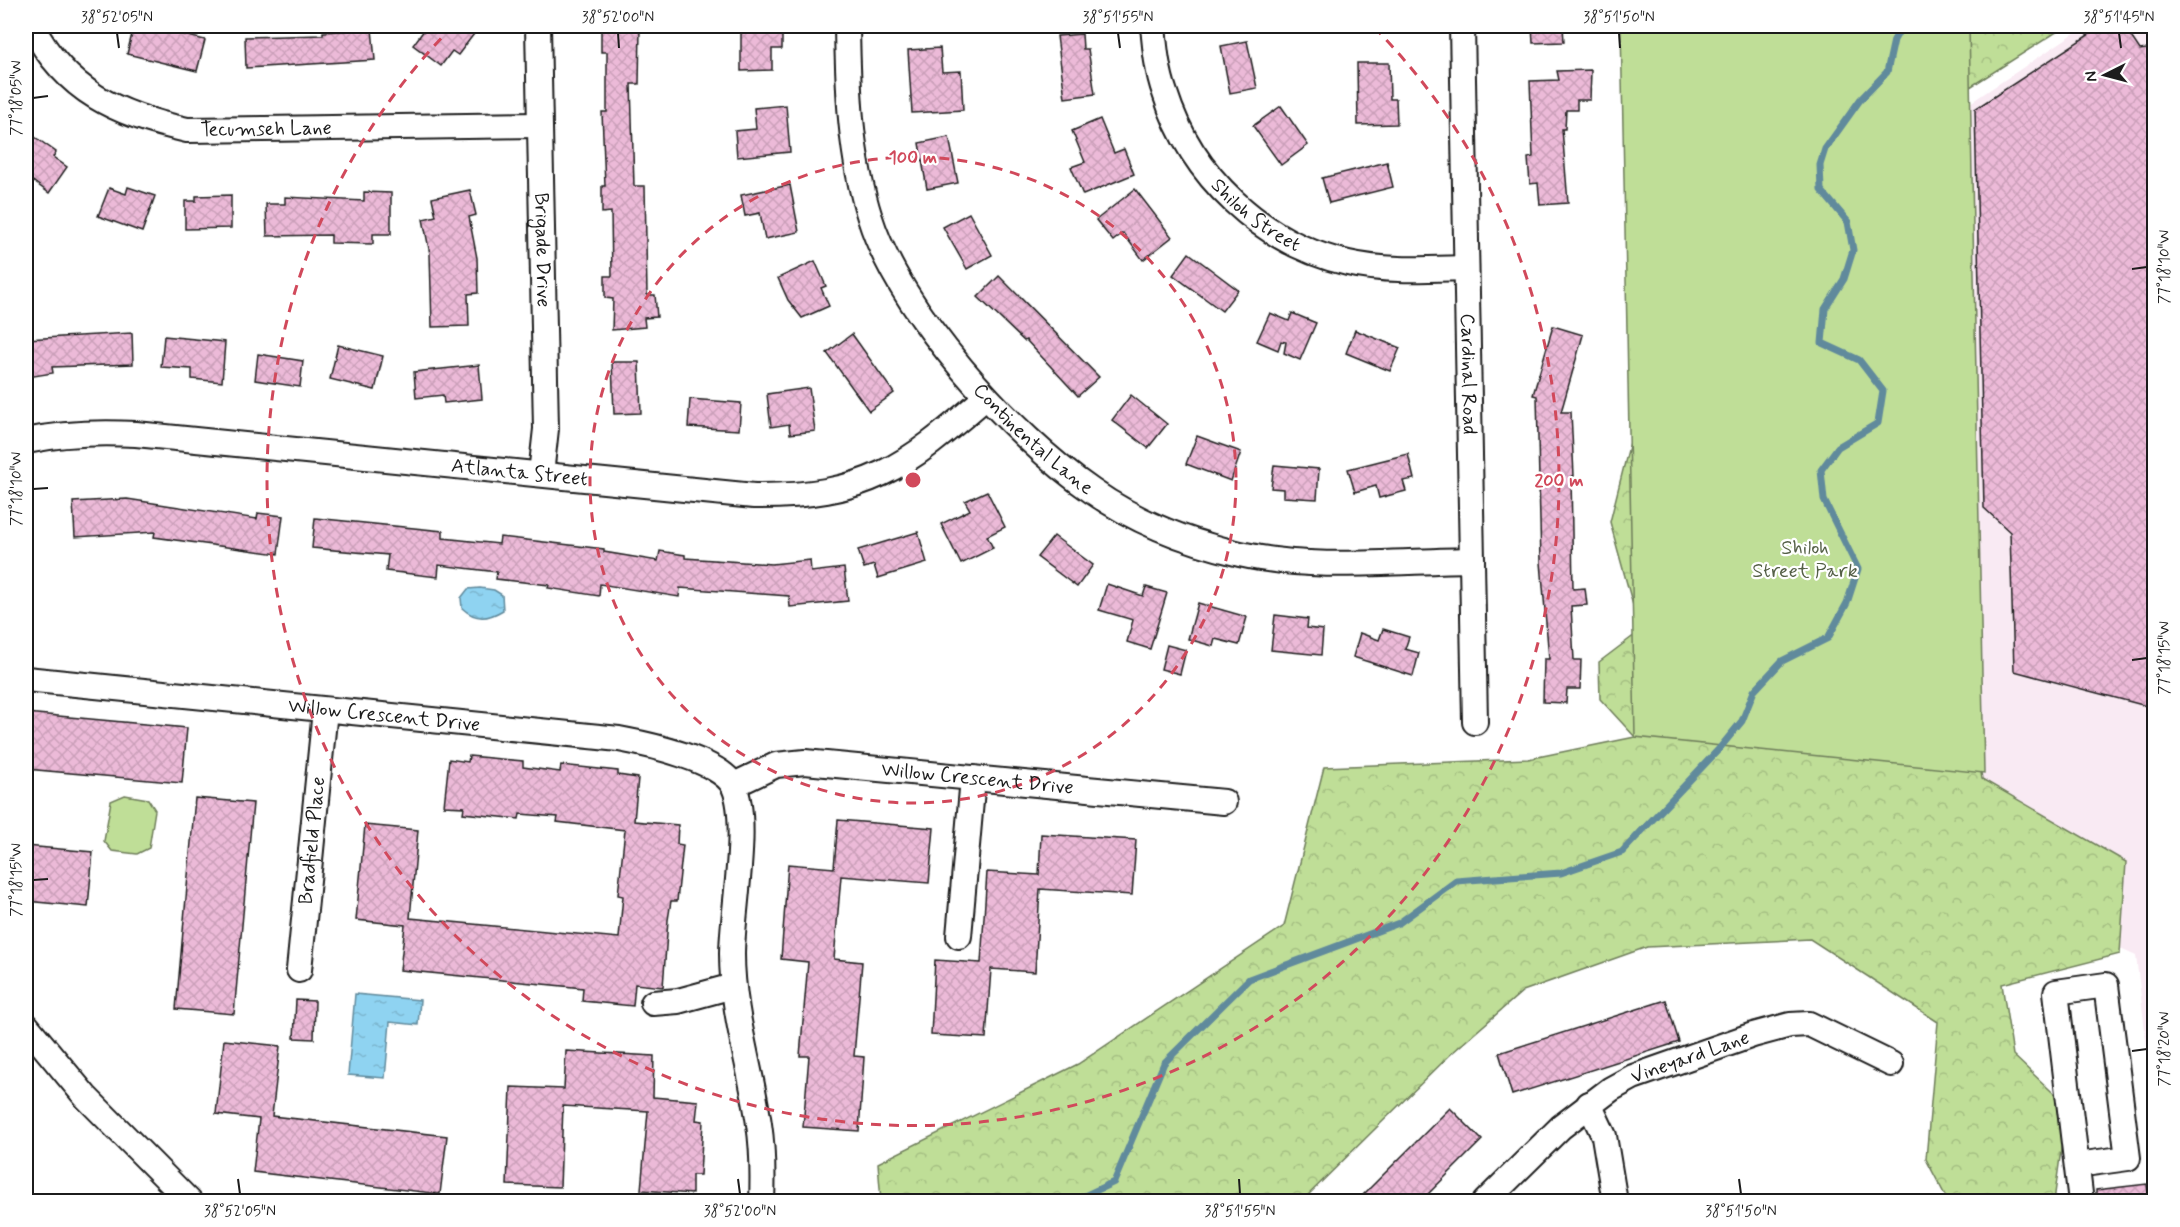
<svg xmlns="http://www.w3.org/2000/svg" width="2180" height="1227" viewBox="0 0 2180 1227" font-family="Mynerve,sans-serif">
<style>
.built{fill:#f9eaf3}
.forest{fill:url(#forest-crowns);stroke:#6e7d5a;stroke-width:1.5}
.park{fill:#bfde97;stroke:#6e7d5a;stroke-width:1.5}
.water{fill:url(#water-ripples);stroke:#618a9c;stroke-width:1.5}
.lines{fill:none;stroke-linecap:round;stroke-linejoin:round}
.stream{stroke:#618a9c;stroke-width:7}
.building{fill:url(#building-cross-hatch);stroke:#1c1c1c;stroke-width:1.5}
.minor-casing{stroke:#1c1c1c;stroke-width:28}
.minor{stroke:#fff;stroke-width:24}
.ticks{fill:none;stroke:#1c1c1c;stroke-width:2}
.ring{fill:none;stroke:#d1495b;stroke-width:3;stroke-dasharray:10 8}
.labels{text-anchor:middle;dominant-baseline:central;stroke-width:4.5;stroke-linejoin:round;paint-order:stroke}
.street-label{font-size:20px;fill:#1c1c1c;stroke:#fff}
.park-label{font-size:20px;fill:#556047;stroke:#fff}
.centre{fill:#d1495b;stroke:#fff;stroke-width:3}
.ring-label{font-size:18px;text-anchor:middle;font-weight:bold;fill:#d1495b;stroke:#fff;stroke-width:4.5;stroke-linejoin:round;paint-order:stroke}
.neatline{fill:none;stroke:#1c1c1c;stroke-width:2}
.ticks-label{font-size:15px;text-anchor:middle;fill:#1c1c1c}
</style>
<defs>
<pattern id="forest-crowns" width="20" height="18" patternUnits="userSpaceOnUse" patternTransform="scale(1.5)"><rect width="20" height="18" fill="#bfde97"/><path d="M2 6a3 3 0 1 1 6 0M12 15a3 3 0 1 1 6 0" fill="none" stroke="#a4be82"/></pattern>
<pattern id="water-ripples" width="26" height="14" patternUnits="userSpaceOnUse" patternTransform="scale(1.5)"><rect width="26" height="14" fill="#8fd3f1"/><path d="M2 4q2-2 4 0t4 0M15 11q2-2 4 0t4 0" fill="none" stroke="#7bb5ce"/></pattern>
<pattern id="building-cross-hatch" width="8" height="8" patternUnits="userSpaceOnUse" patternTransform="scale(1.5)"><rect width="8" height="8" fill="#ecbad8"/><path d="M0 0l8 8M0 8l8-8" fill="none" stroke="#ca9fb9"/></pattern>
</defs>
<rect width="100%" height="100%" fill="#fff"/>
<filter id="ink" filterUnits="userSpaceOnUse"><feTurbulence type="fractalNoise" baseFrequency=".0167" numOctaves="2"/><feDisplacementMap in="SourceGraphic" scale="12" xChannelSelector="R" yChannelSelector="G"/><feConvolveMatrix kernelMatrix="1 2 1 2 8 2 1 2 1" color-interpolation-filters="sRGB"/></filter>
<g filter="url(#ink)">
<path class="built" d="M2085,26H2154V1106L2136,956L2081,931L1839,758L1970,103Z"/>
<path class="forest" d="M1623,26H2066L1970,87L1961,188L1972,712L1982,779L2126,862L2120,954L2002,984L2013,1055L2067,1106L2054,1201H1948L1926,1159L1938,1022L1810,939L1647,947L1523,991L1452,1053L1302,1201H881L878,1163L1078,1064L1284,926L1324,767L1528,759L1635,737L1600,699L1599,662L1640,631L1610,522L1643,390Z"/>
<g class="park">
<path d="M1621,26H1969L1984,773L1635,737Z"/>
<path d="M125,795L148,799L155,810L149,848L137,854L112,851L104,841L111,801Z"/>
</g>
<g class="water">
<path d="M480,588L494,590L502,595L503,610C488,619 476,621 462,608L461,598L468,589Z"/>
<path d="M355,994L420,1000L418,1025L390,1022L385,1078L348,1075Z"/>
</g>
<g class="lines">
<path class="stream" d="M1072,1202L1114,1182L1164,1063L1249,979L1399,923L1456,881L1561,873L1622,852L1719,749L1742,721L1754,691L1782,661L1828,638L1847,603L1858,569L1824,500L1821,470L1838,447L1878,423L1883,391L1859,360L1822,343L1825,309L1844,279L1853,250L1848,222L1821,190L1820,165L1825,149L1860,100L1887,72L1894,40L1902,26"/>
</g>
<g class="building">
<path d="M134,26H147L205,40L197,71L127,54Z"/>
<path d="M427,26H480L458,55L452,51L441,66L413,45Z"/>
<path d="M741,26H782V49H772V70L741,71Z"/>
<path d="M1532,26H1563L1564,42L1533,43Z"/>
<path d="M2102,26H2124L2140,50L2153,48L2154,708L2014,671L2010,532L1984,508L1975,109Z"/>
<path d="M601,27L640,28L639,84H631L634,186H645L647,295H655L657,317L644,318L645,327L612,330L613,299L605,298V276H612L611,212L602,213V186H605L602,112H607V52H601Z"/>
<path d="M372,29L375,60L246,68L245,37L323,35V32Z"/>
<path d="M1082,34L1083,49H1088L1095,94L1065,98L1057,36Z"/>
<path d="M1247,41L1257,88L1230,93L1221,46Z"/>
<path d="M940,48L942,72L961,71L963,110L912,113L908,50Z"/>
<path d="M1357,63H1389L1390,99H1396L1397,124L1358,125Z"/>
<path d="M1591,70L1590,100H1577V110H1566L1565,129H1562L1568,203L1540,205L1538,183L1530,184L1528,158L1533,157L1530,81L1559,80L1557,71Z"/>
<path d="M786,105L790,152L737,157L735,131L756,129L754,108Z"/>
<path d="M1281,106L1308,145L1281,165L1253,126Z"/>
<path d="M1100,119L1114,153L1124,149L1134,174L1083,195L1071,167L1085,162L1072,131Z"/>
<path d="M32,135L56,152L53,157L67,167L49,193L26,176V144Z"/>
<path d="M949,137L958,183L927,189L919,143Z"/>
<path d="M1387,162L1393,187L1329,203L1322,178Z"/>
<path d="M790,185L799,232L765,239L760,213L745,216L741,195Z"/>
<path d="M128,187L155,196L142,232L98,216L109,188L126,194Z"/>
<path d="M1135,189L1172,237L1143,260L1123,233L1113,241L1096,220Z"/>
<path d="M470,190L476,215L469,217L477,258L478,293L468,294L469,326L432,327L430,254L423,219L436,216L432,198Z"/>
<path d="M364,192L391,193V234H373V244L331,243V235L267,236L266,204H285V197L364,201Z"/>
<path d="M231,195V228L185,229V201H196V196Z"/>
<path d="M969,213L992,255L967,269L943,227Z"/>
<path d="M1189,253L1238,290L1222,311L1173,275Z"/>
<path d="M815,261L826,286L821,288L829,306L802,318L788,300L778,278Z"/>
<path d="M999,276L1099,377L1078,396L1026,340L1024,341L978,297Z"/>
<path d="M1270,313L1289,321L1292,313L1316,323L1300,360L1284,353L1286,342L1281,341L1278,350L1257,341Z"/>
<path d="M1553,326L1583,335L1561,412H1571L1574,476H1571L1573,589L1585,588L1587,605L1571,606L1574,660H1581L1580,689H1567L1566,703L1543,702L1544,659H1549L1541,562L1537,396L1533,395Z"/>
<path d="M1355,330L1400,348L1390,371L1346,353Z"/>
<path d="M132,333L133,364L52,367L53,373L28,377L26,339Z"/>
<path d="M852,334L894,393L869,411L827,353Z"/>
<path d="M164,336L225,342L222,382L192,379V369L161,367Z"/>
<path d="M338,345L383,356L375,390L330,379Z"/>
<path d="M258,354L303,361L300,387L255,380Z"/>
<path d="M612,362H639L641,413L614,414Z"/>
<path d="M479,365L482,399L444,403L443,395L416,398L414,372Z"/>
<path d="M809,388L815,431L790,434L789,424L771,427L767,394Z"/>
<path d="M1131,395L1167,424L1148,448L1112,420Z"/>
<path d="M690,399L741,403L739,430L688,427Z"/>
<path d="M1197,436L1241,452L1231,481L1186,464Z"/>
<path d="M1408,454L1414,479L1403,481L1406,491L1379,498L1376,486L1355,492L1348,469Z"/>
<path d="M1274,465L1319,469L1317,499L1283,497V489L1271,488Z"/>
<path d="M987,491L1005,527L987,536L993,548L961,564L941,524L970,510L965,501Z"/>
<path d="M127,499L257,519L258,513L283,516L278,554L154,537L155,532L75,537L73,502Z"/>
<path d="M315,518L443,531V538L499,544L500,537L604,549V552L658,561L660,551L685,555V558L772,564L810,560L811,572L844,568L848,601L790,607L789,596L680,588L679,597L600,584L599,596L548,588L549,585L496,579L497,572L439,565L438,577L386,571L388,555L312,548Z"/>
<path d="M918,532L927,563L878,578L874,565L864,568L858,550Z"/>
<path d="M1054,536L1093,565L1077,587L1037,557Z"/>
<path d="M1107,584L1143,596L1146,587L1167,593L1150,649L1127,642L1133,620L1099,610Z"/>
<path d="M1198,603L1247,617L1239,645L1215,639L1213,646L1188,639Z"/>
<path d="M1275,615L1308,619L1307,628L1323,630L1321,655L1271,650Z"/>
<path d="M1383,629L1409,637L1405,649L1419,653L1413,676L1353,657L1360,633L1379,640Z"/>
<path d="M1167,645L1186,650L1180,674L1161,669Z"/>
<path d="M26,713L187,728L182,783L26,769Z"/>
<path d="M469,756L523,761V767L560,772L561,765L618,771V775L638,778L634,821L678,825L677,844L683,845L677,901H671L668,920L663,987L635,984L633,1006L582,1001L583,988L400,970L405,925L356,920L365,825L418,830L410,918L619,938L623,896L618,895L625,830L557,822L558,817L520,814L519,819L463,813L464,807L444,806L449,759L468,762Z"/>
<path d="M195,798L253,803L234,1014L176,1009Z"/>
<path d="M838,820L934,828L929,883L841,876L834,959L862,962L854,1056L864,1057L859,1131L803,1127L809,1056H800L808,962L781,959L788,864L834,868Z"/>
<path d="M1041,834L1136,840L1132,895L1040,889L1035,972L991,969L986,1038L931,1035L935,960L981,963L987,872L1039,875Z"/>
<path d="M26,846L93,852L88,907L26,901Z"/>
<path d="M296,1000L315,1001L314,1039L294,1038Z"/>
<path d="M1666,1000L1679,1042L1512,1095L1499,1053Z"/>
<path d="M224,1040L280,1046L272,1116L447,1136L440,1194L253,1172L259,1119L216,1114Z"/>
<path d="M566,1051L654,1056L653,1097L698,1101L696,1120L703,1121L700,1175H692V1194L641,1190L648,1111L563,1106L560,1187L507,1185L511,1087L564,1089Z"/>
<path d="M1450,1108L1482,1140L1420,1202H1356Z"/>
<path d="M2147,1184L2149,1202H2096V1190Z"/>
</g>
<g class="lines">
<g class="minor-casing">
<g id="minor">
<path id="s1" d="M32,26C66,92 118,115 187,130L539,125"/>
<path id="s2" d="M538,26L546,429L541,474"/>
<path id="s3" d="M847,26C848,90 850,156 870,218C899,311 1012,436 1092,491C1136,522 1188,542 1240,554C1315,571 1396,561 1472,560"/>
<path id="s4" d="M1153,26C1155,48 1157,71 1165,93C1191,176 1263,244 1348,263C1387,272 1427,269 1466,268"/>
<path id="s5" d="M1462,26L1475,722"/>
<path id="s6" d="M26,441C63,433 98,432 136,434L754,496C867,497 904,468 986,397"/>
<path id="s7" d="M26,679L619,739C646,744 722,760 734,787C750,821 732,913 732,954C732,1012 751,1068 759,1124C763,1150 763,1176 762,1202"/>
<path id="s8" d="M734,785L776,765L805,762L1224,802"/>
<path d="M959,936L973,778"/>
<path id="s9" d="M299,970L325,710"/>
<path d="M653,1003L678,1001L733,986"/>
<path d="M26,1025L85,1096L190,1202"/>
<path d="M1589,1104L1604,1136L1615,1202"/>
<path d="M2077,1165L2128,1158L2106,985L2056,992L2081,1202"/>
<path id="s10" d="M1485,1202L1561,1127L1611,1089L1633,1077L1753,1035L1790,1025L1809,1024L1891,1064"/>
</g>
</g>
<use href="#minor" class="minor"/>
</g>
</g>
<path class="ticks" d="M117,33L119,48M618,33L619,48M1118,33L1120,48M1619,33L1620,48M2119,33L2121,48M33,98L48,96M2132,269L2147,267M33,489L48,488M2132,660L2147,658M33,880L48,879M2132,1051L2147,1049M238,1179L240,1194M738,1179L740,1194M1239,1179L1240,1194M1739,1179L1741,1194"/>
<g class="ring">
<circle cx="913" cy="480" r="323"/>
<path d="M1374 27A646 646 0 1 1 452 27"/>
</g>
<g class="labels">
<g class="street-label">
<text stroke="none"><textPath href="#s1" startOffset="273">Tecumseh Lane</textPath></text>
<text stroke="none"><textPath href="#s4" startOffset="224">Shiloh Street</textPath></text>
<text stroke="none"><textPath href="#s2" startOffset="224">Brigade Drive</textPath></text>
<text stroke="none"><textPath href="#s5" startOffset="348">Cardinal Road</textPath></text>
<text stroke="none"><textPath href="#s3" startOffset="472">Continental Lane</textPath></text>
<text stroke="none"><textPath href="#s6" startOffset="496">Atlanta Street</textPath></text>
<text stroke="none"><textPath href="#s7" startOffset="360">Willow Crescent Drive</textPath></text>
<text stroke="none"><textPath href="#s8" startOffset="249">Willow Crescent Drive</textPath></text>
<text stroke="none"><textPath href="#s9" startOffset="130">Bradfield Place</textPath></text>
<text stroke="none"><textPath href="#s10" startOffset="255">Vineyard Lane</textPath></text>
</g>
<g class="park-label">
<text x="1805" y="548">Shiloh<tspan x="1805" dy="23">Street Park</tspan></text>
</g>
</g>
<circle cx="913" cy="480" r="9" class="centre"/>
<g class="ring-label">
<text x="913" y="163">100 m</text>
<text x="1559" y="486">200 m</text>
</g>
<rect width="2180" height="1227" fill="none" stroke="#fff" stroke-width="66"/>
<g transform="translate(2105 75) rotate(264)" stroke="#ffffff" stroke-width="4.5" paint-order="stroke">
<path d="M0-4.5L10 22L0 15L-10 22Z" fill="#1c1c1c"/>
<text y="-9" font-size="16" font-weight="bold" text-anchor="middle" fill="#1c1c1c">N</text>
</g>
<rect x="33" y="33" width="2114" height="1161" class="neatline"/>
<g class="ticks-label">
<text x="117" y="22">38°52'05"N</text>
<text x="618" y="22">38°52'00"N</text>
<text x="1118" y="22">38°51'55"N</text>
<text x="1619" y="22">38°51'50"N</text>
<text x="2119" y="22">38°51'45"N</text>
<text transform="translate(16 98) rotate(-90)" y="5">77°18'05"W</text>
<text transform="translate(2164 267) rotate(-90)" y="5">77°18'10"W</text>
<text transform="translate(16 489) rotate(-90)" y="5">77°18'10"W</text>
<text transform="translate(2164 658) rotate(-90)" y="5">77°18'15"W</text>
<text transform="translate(16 880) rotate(-90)" y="5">77°18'15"W</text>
<text transform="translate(2164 1049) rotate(-90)" y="5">77°18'20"W</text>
<text x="240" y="1216">38°52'05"N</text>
<text x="740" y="1216">38°52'00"N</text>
<text x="1240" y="1216">38°51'55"N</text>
<text x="1741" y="1216">38°51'50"N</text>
</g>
</svg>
